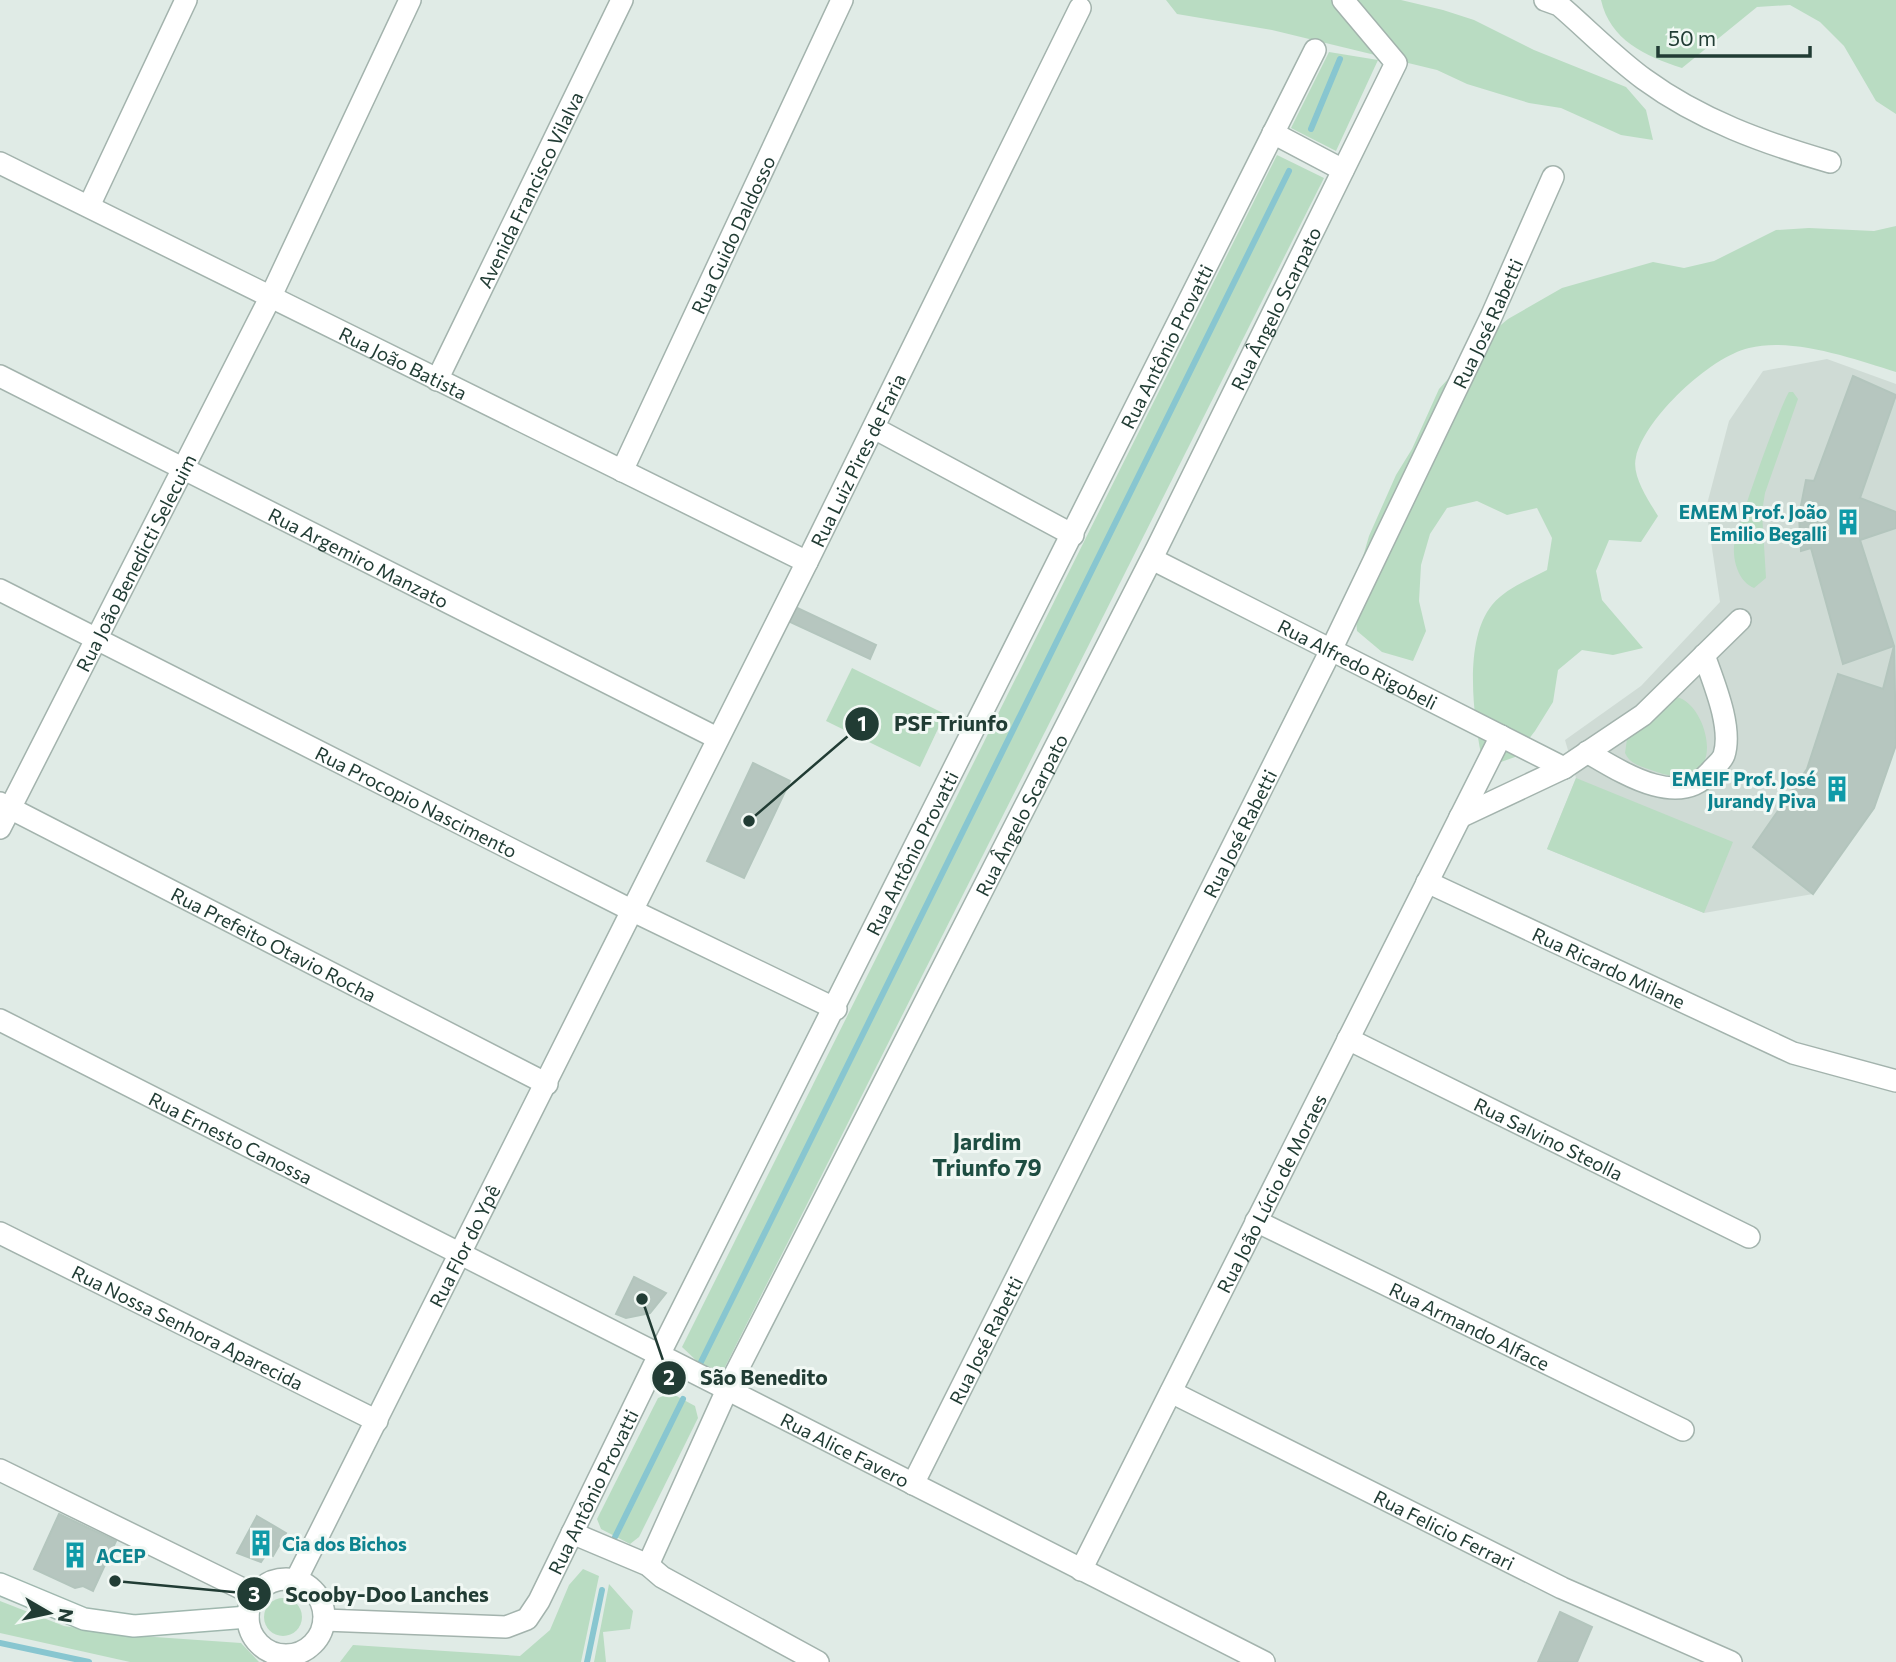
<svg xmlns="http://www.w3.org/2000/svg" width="1896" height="1662" viewBox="0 0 1896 1662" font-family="Commissioner,sans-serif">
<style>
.built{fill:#cfdbd5}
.green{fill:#b9dcc2}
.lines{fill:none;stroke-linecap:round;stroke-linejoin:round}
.stream{stroke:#88c6d0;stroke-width:6}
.building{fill:#b6c6bf;stroke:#b3c5bd;stroke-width:2}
.street-casing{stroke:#a3b3ad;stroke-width:24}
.secondary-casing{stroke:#9fb7ae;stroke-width:24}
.street{stroke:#fff;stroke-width:21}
.secondary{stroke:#fff;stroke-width:21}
.labels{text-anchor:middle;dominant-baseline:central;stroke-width:6;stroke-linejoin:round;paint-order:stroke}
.street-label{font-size:19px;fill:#213c34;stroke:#f1f8f4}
.culture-label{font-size:19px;font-weight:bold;fill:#0d838f;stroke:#f1f8f4;text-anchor:end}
.quarter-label{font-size:23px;font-weight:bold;fill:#1d4d41;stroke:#f1f8f4}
.leader{fill:none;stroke:#213c34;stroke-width:2.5}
.callout-dot{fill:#213c34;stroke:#f1f8f4;stroke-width:2.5}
.mark-label{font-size:21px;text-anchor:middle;font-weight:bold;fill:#fff}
.callout-label{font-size:21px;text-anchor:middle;font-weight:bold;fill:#213c34;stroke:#f1f8f4;stroke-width:6;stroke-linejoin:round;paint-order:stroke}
</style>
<rect width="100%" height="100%" fill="#e0ebe6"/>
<path class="built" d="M1827,359L1896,384V745L1874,808L1813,894L1704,913L1547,849L1576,778L1565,740L1641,686L1720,602L1706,508L1729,421L1763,371Z"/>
<g class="green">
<path d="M1166,0H1401L1443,10L1474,20L1534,50L1626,87L1646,110L1653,140L1621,135L1561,108L1529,103L1467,84L1437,70L1272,30L1177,14Z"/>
<path d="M1601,0H1896V114L1876,101L1844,46L1820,22L1790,5L1757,7L1682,68C1645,56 1610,40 1601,0Z"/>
<path d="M1329,52L1378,60L1336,151L1291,128Z"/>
<path d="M1277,155L1324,178L723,1371L700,1364L682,1347Z"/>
<path d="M1896,226V372C1854,359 1793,337 1749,348C1710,357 1645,418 1636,457C1631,476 1649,501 1658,516L1641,542L1609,540L1596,571L1602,600L1643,648L1613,655L1582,650L1558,670L1553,702L1535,731L1515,757L1484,768C1474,724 1462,642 1492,605C1506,588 1528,580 1547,570L1552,538L1537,508L1507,515L1477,501L1447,508L1430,534L1421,565L1419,601L1426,631L1413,661L1382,652L1357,631L1354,598L1360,567L1369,536L1396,475L1412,449L1439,389L1484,339L1508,319L1562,288L1653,262L1684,268L1714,261L1776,230L1809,228L1874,231Z"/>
<path d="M1789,392H1793L1798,399L1765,493L1762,512L1766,578L1754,588C1739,582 1733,562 1734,547C1735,532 1781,403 1789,392Z"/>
<path d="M852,668L945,714L920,767L826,721Z"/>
<path d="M1676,697C1709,702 1734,802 1651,770C1640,766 1630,764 1625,753L1627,739Z"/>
<path d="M1576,778L1733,842L1704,913L1547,849Z"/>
<path d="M671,1393L695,1406L698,1418L639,1537L630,1544L601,1529L597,1519L658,1398Z"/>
<path d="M583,1569L599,1576L581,1662H340L353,1645L520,1656L550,1630L569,1585Z"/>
<path d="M609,1584L633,1611L630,1629L603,1632L606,1662H594Z"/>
<circle cx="283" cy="1617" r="19"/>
<path d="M0,1601L64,1626L126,1635L241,1643L259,1662H130L0,1633Z"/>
</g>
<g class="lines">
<g class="stream">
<path d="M1311,129L1340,59"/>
<path d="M700,1364L1289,171"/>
<path d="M615,1537L683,1399"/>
<path d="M0,1643L89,1662"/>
<path d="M587,1662L602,1590"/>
</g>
</g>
<g class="building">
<path d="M1853,376L1896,395L1860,498L1896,512V528L1860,540L1894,646L1843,664L1811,548L1801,551L1799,516L1806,480L1814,481Z"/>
<path d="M793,606L876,645L870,659L786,620Z"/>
<path d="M1894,646L1896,745L1874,808L1813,894L1753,847L1807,769L1838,674L1883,689Z"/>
<path d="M753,763L790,781L744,878L707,861Z"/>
<path d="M634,1277L666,1293L650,1313L626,1318L616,1314Z"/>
<path d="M59,1514L116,1541L93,1591L83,1586L75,1588L34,1569Z"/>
<path d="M257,1516L286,1533L273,1556L267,1553L261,1562L237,1553Z"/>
<path d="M1560,1612L1592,1627L1577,1662H1538Z"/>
</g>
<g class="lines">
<g class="street-casing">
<g id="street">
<path d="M1545,0L1559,5C1587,29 1614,57 1644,79C1700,120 1764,143 1830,162"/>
<path d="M1273,133L1343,170"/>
<path id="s1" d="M0,163L807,562"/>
<path d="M89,206L186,0"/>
<path id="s2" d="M0,376L717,738"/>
<path id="s3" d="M437,380L622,0"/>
<path d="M874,428L1073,535"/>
<path id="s4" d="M622,471L842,0"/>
<path id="s5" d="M1152,559L1564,768"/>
<path id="s6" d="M0,590L631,910L836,1009"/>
<path d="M1587,752C1620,771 1678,810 1710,772C1714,767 1722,761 1724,755C1733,727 1713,681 1704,655"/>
<path id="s7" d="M0,803L547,1084"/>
<path d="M1460,817L1564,768L1643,715L1740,620"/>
<path id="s8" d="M0,828L270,298L410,0"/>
<path id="s9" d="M1427,882L1793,1053L1896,1081"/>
<path id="s10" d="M0,1020L1264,1662"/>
<path id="s11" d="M1348,1039L1749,1237"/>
<path id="s12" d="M1256,1221L1683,1430"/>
<path id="s13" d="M0,1233L377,1421"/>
<path id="s14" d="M1171,1392L1562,1588L1731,1662"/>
<path d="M0,1470L255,1595"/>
<path id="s15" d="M913,1484L1331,650L1491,317L1553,177"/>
<path d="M572,1533L648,1565L662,1577L818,1662"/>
<path id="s16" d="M648,1565L726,1392L1157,548L1396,63L1343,0"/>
<path id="s17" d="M1081,1570L1501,736"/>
<circle cx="286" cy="1617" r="38"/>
<path id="s18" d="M296,1580L807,562L1080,8"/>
<path id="s19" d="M324,1620L506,1627L527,1619L539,1601L659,1355L1315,50"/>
</g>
</g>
<g class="secondary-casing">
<path id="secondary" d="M0,1584L84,1619L134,1626L248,1617"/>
</g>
<use href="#street" class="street"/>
<use href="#secondary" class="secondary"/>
</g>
<defs>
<g id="building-bare" transform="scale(2.1)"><path d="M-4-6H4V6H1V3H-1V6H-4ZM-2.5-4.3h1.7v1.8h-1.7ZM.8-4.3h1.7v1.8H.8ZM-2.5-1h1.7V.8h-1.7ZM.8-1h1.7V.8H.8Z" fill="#0f9aa8" stroke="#f1f8f4" stroke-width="2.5" paint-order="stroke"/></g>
</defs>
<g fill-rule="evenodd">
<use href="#building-bare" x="1848" y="522"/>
<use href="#building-bare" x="1837" y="789"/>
<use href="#building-bare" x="261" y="1543"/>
<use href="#building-bare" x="75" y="1555"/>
</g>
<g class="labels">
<g class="street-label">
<text stroke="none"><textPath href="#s3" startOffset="212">Avenida Francisco Vilalva</textPath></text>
<text stroke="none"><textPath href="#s4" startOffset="261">Rua Guido Daldosso</textPath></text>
<text stroke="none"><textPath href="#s16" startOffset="1405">Rua Ângelo Scarpato</textPath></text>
<text stroke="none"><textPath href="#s15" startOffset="1295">Rua José Rabetti</textPath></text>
<text stroke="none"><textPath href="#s19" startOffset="1629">Rua Antônio Provatti</textPath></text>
<text stroke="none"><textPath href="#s1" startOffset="450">Rua João Batista</textPath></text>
<text stroke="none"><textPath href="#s18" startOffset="1253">Rua Luiz Pires de Faria</textPath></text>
<text stroke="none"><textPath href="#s2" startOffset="402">Rua Argemiro Manzato</textPath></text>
<text stroke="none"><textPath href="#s8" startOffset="298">Rua João Benedicti Selecuim</textPath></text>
<text stroke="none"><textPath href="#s5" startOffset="231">Rua Alfredo Rigobeli</textPath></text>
<text stroke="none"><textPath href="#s6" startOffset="467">Rua Procopio Nascimento</textPath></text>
<text stroke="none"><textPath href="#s16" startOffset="838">Rua Ângelo Scarpato</textPath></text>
<text stroke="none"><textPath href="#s15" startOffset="728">Rua José Rabetti</textPath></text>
<text stroke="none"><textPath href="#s19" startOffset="1062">Rua Antônio Provatti</textPath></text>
<text stroke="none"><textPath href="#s7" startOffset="308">Rua Prefeito Otavio Rocha</textPath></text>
<text stroke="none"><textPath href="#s9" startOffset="201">Rua Ricardo Milane</textPath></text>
<text stroke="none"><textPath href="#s10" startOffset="259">Rua Ernesto Canossa</textPath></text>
<text stroke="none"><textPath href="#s11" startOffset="224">Rua Salvino Steolla</textPath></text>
<text stroke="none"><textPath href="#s17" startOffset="422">Rua João Lúcio de Moraes</textPath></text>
<text stroke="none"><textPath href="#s18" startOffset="374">Rua Flor do Ypê</textPath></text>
<text stroke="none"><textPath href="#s12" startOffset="238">Rua Armando Alface</textPath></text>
<text stroke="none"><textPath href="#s13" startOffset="210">Rua Nossa Senhora Aparecida</textPath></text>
<text stroke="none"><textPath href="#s15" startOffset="161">Rua José Rabetti</textPath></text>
<text stroke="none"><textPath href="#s10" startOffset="948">Rua Alice Favero</textPath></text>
<text stroke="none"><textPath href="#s19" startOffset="348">Rua Antônio Provatti</textPath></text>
<text stroke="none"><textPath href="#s14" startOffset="306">Rua Felicio Ferrari</textPath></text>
</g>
<g class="culture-label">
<text x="1827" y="511">EMEM Prof. João<tspan x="1827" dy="22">Emilio Begalli</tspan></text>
<text x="1816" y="778">EMEIF Prof. José<tspan x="1816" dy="22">Jurandy Piva</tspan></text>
<text x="282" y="1543" text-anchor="start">Cia dos Bichos</text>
<text x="96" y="1555" text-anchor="start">ACEP</text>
</g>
<g class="quarter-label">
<text x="987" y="1141">Jardim<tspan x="987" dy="26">Triunfo 79</tspan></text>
</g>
</g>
<path class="leader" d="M749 821L862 724M642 1299L669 1378M115 1581L254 1594"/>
<g class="callout-dot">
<circle cx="749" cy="821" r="7"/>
<circle cx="642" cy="1299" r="7"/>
<circle cx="115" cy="1581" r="7"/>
<circle cx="862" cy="724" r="18"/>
<circle cx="669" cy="1378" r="18"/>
<circle cx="254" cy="1594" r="18"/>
</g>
<g class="mark-label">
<text x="862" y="731">1</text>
<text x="669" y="1385">2</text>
<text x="254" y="1602">3</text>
</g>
<g class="callout-label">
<text x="951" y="731">PSF Triunfo</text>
<text x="764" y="1385">São Benedito</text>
<text x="387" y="1602">Scooby-Doo Lanches</text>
</g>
<g transform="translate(49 1613) rotate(99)" stroke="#f1f8f4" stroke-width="5" paint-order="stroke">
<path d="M0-5L12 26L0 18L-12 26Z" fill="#213c34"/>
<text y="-10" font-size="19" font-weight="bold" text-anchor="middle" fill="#213c34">N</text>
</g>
<path d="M1658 46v10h152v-10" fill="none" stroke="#213c34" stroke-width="3.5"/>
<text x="1668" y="46" font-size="21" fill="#213c34" stroke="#f1f8f4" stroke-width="5" paint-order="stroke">50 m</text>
</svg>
